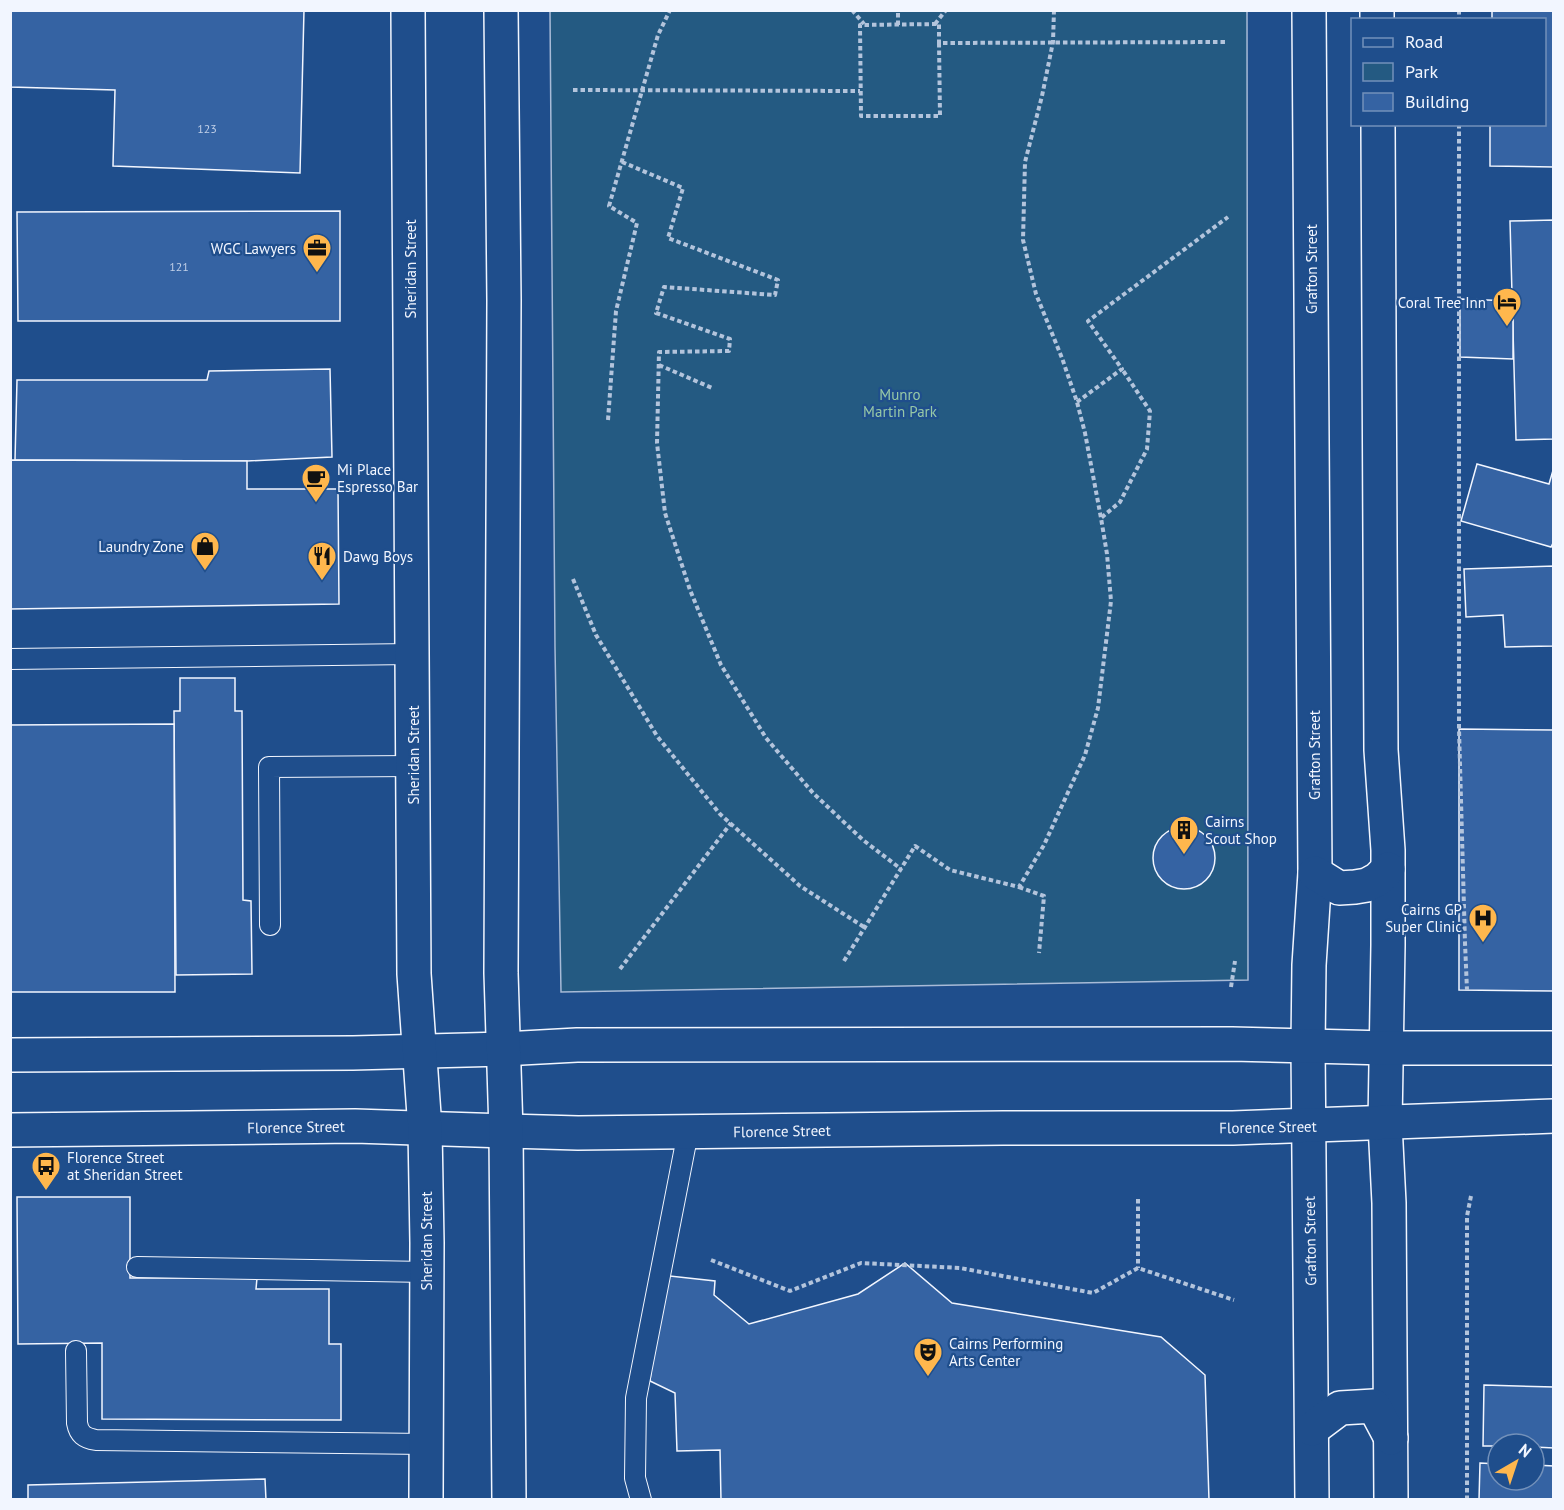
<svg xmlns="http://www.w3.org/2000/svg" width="1564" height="1510" font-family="'PT Sans',sans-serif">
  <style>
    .green { fill: #245a82; stroke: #a8bbd7; stroke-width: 1.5 }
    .building { fill: #3563a3; stroke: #f2f6ff; stroke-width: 1.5 }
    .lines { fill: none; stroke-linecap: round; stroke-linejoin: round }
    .lane-casing { stroke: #f2f6ff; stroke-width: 22 }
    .secondary-casing { stroke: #f2f6ff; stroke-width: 36 }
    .primary-casing { stroke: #f2f6ff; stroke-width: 36 }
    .highway-casing { stroke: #f2f6ff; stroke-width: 36 }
    .path { stroke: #b3c4dc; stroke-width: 4; stroke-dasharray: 4.5 3; stroke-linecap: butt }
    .lane { stroke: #1f4e8c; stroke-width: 20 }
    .secondary { stroke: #1f4e8c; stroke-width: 33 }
    .primary { stroke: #1f4e8c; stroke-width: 33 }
    .highway { stroke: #1f4e8c; stroke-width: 33 }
    .labels { text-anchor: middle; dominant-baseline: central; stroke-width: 4.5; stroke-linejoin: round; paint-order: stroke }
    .number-label { font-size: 12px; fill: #c3d1e8 }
    .poi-label { font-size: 15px; fill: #f2f6ff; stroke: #1f4e8c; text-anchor: start }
    .street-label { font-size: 15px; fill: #f2f6ff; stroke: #1f4e8c }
    .park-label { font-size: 15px; fill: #97c8a6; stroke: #1f4e8c }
  </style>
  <rect width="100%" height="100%" fill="#1f4e8c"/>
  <path class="green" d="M550 11H1247L1248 980 561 992 555 647Z"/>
  <g class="building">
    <path d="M10 10H304L300 173 113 166 115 90 10 87Z"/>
    <path d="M1492 10H1554V167L1490 166V124H1544V20H1492Z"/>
    <path d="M340 211V321H18L17 212Z"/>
    <path d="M1554 220V439L1516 440 1510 221Z"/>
    <path d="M1460 299 1513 301V359L1460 357Z"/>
    <path d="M330 369 332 457 247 461 15 460 17 380H207L209 371Z"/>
    <path d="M10 460 247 461V489H338L339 604 10 609Z"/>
    <path d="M1477 464 1549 484 1554 467V541L1551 547 1461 521Z"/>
    <path d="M1554 566V646L1505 647 1503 615 1466 617 1464 569Z"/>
    <path d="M180 678H235V711H242L243 900 251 901 252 974 176 975 174 711H180Z"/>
    <path d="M174 724 175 992H10V725Z"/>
    <path d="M1459 729 1554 730V991L1459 990Z"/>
    <circle cx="1184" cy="858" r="31"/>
    <path d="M17 1197H130V1278H257L256 1289H329V1344H341V1420L102 1419V1343L18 1344Z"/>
    <path d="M905 1263 952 1303 1161 1337 1205 1375 1209 1500H721L720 1450 677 1451 675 1393 650 1381 661 1275 715 1281 714 1295 749 1324 858 1294Z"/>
    <path d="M1484 1385 1554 1387V1448L1534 1447V1444H1498V1446H1483Z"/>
    <path d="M1480 1463 1498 1464V1480H1534V1465L1554 1466V1500H1479Z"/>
    <path d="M265 1479 266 1500H28V1485Z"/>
  </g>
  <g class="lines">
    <g class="lane-casing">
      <g id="lane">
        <path d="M10 659 412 654"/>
        <path d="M270 925 269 767 413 766"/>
        <path d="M137 1267 427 1272"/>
        <path d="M76 1351 77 1423C79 1434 84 1438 96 1440L427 1444"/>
        <path d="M641 1500 635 1478 636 1398 688 1132"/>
      </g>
    </g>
    <g class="secondary-casing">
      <g id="secondary">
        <path d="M1309 10 1315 873 1309 965 1308 1046 1312 1500"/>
        <path d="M1377 10V20"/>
        <path d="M1378 124 1381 750 1388 850V945L1385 1124 1389 1203 1391 1500"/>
        <path d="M1315 873 1339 888 1355 887 1367 885 1378 879 1388 869"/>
        <path d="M504 1049 577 1045 1232 1044 1387 1048H1554"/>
        <path d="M506 1131 578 1133 1003 1128H1233L1554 1116"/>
        <path d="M1312 1429 1340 1408 1374 1406 1391 1438"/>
      </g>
    </g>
    <g class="primary-casing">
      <g id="primary">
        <path d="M10 1055 353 1053 504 1049"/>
        <path d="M10 1130 355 1126 506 1131"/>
      </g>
    </g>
    <g class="highway-casing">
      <g id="highway">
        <path d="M408 10 414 974 425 1129 427 1243 426 1500"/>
        <path d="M501 10 504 300 501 973 506 1131 509 1500"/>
      </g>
    </g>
    <g class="path">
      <path d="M852 10 864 24"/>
      <path d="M1054 10 1053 42 1042 96 1025 162 1023 240 1036 294 1062 358 1077 402 1085 433 1101 518"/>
      <path d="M1459 10V20"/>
      <path d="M935 24 946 10"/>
      <path d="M898 25V10"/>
      <path d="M939 43 940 116H861L860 25 939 24V43L1227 42"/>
      <path d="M573 90 860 91"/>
      <path d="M1459 124V729L1465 943 1467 990"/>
      <path d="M622 162 683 188 668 238 778 280 775 295 664 287 656 313 730 339 729 351 659 352 657 443 665 513 690 590 721 665 766 738 813 793 863 840 901 869"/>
      <path d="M659 365 712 388"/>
      <path d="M1077 402 1122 369 1088 321 1228 217"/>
      <path d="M608 420 616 311 637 223 609 206 658 35 670 10"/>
      <path d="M573 579 596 635 657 736 720 814 800 886 864 927"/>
      <path d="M1019 887 1044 896 1039 953"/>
      <path d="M844 961 915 846 950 870 1019 887 1044 845 1085 755 1098 708 1111 601 1107 554 1101 518 1120 502 1147 449 1150 411 1122 369"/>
      <path d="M620 969 731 823"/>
      <path d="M1231 987 1235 961"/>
      <path d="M1138 1199V1268"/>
      <path d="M711 1260 790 1291 861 1263 960 1268 1093 1293 1138 1268 1234 1300"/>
      <path d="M1467 1500V1216L1471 1196"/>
    </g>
    <use href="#lane" class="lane"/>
    <use href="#secondary" class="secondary"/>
    <use href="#primary" class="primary"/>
    <use href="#highway" class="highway"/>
  </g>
  <defs>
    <g id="office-pin" transform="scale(1.5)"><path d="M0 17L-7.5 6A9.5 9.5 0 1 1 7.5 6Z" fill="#ffb74d" stroke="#1f4e8c"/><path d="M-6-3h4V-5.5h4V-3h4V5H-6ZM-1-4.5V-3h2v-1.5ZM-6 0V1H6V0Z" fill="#111"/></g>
    <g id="hotel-pin" transform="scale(1.5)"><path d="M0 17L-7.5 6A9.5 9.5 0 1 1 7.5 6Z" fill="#ffb74d" stroke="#1f4e8c"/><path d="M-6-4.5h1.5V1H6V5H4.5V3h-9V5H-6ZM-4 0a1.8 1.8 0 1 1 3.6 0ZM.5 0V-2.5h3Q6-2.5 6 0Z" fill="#111"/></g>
    <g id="cafe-pin" transform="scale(1.5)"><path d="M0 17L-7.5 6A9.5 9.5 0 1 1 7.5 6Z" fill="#ffb74d" stroke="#1f4e8c"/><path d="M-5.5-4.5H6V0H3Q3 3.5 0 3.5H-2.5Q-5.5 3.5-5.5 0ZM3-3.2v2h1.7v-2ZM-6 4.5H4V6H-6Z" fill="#111"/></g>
    <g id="shop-pin" transform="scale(1.5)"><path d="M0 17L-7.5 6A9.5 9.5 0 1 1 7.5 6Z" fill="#ffb74d" stroke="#1f4e8c"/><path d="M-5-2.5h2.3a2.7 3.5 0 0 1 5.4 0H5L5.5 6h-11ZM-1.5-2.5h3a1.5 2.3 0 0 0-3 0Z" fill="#111"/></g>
    <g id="restaurant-pin" transform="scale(1.5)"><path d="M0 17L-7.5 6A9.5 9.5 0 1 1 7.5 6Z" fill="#ffb74d" stroke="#1f4e8c"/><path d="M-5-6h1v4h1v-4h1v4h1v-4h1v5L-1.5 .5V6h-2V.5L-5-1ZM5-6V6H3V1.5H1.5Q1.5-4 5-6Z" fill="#111"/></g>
    <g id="building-pin" transform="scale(1.5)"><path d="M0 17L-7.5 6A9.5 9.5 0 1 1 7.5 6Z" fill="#ffb74d" stroke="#1f4e8c"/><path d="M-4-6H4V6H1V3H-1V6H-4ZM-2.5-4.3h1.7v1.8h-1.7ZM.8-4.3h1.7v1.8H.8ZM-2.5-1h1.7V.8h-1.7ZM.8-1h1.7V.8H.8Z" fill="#111"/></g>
    <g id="hospital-pin" transform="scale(1.5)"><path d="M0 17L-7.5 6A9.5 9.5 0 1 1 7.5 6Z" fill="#ffb74d" stroke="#1f4e8c"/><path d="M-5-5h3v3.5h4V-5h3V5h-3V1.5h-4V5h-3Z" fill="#111"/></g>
    <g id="bus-pin" transform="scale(1.5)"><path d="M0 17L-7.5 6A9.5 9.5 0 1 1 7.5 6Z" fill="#ffb74d" stroke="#1f4e8c"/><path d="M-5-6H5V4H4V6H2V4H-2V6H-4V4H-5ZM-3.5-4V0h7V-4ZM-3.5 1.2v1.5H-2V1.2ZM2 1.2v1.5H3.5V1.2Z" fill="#111"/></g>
    <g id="theatre-pin" transform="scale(1.5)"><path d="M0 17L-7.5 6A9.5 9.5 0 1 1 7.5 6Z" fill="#ffb74d" stroke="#1f4e8c"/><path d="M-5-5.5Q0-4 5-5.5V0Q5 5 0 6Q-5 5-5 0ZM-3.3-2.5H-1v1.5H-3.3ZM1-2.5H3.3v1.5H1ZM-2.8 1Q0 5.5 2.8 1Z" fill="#111"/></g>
  </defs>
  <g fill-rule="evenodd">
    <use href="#office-pin" x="317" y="248"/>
    <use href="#hotel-pin" x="1507" y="302"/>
    <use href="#cafe-pin" x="316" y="478"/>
    <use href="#shop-pin" x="205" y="546"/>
    <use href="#restaurant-pin" x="322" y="556"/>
    <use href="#building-pin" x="1184" y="830"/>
    <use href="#hospital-pin" x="1483" y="918"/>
    <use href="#bus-pin" x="46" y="1166"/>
    <use href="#theatre-pin" x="928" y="1352"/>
  </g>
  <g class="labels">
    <g class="number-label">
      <text x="207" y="128">123</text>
      <text x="179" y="266">121</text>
    </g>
    <g class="poi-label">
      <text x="296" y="248" text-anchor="end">WGC Lawyers</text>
      <text x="1486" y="302" text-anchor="end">Coral Tree Inn</text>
      <text x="337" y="469">Mi Place<tspan x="337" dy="17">Espresso Bar</tspan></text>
      <text x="184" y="546" text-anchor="end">Laundry Zone</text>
      <text x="343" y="556">Dawg Boys</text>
      <text x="1205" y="821">Cairns<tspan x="1205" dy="17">Scout Shop</tspan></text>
      <text x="1462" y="909" text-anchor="end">Cairns GP<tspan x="1462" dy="17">Super Clinic</tspan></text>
      <text x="67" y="1157">Florence Street<tspan x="67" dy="17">at Sheridan Street</tspan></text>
      <text x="949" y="1343">Cairns Performing<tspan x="949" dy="17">Arts Center</tspan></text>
    </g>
    <g class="street-label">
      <text transform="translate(410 269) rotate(-90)">Sheridan Street</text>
      <text transform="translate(1311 269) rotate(-90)">Grafton Street</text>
      <text transform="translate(413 755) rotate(-90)">Sheridan Street</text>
      <text transform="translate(1314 755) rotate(-90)">Grafton Street</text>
      <text transform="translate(296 1127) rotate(-1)">Florence Street</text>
      <text transform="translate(1268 1127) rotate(-1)">Florence Street</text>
      <text transform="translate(782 1131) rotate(-1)">Florence Street</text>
      <text transform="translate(426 1241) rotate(-90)">Sheridan Street</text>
      <text transform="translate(1310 1241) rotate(-91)">Grafton Street</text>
    </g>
    <g class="park-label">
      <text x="900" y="394">Munro<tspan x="900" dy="17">Martin Park</tspan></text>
    </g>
  </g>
  <rect width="1564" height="1510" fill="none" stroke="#f2f6ff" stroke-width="24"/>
  <rect x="1351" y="18" width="195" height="108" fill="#1f4e8c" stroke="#7391ba" stroke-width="1.5"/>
  <rect x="1363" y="38" width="30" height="9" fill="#1f4e8c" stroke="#7391ba" stroke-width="1.5"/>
  <text x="1405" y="48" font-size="18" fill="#f2f6ff">Road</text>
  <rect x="1363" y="63" width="30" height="18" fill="#245a82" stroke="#7391ba" stroke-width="1.5"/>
  <text x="1405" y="78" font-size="18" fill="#f2f6ff">Park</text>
  <rect x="1363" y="93" width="30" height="18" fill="#3563a3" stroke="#7391ba" stroke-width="1.5"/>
  <text x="1405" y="108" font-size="18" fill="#f2f6ff">Building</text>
  <g transform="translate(1516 1462) rotate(39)"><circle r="28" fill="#1f4e8c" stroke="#7391ba" stroke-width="1.5"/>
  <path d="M0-4.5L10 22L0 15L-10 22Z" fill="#ffb74d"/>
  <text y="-9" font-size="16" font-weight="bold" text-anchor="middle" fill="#f2f6ff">N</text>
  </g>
</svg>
